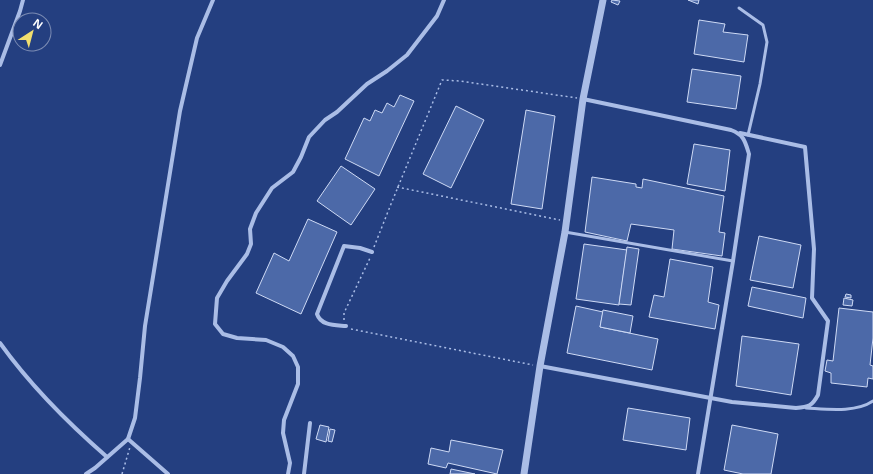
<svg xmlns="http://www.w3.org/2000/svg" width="873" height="474" font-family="'Noto Sans',sans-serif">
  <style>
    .building { fill: #4c69a8; stroke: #cedaf5 }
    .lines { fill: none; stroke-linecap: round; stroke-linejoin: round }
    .path { stroke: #aabde6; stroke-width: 1.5; stroke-dasharray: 2 3; stroke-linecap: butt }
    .service { stroke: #aabde6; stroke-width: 3 }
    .minor { stroke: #aabde6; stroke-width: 4 }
    .tertiary { stroke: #aabde6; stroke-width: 7 }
  </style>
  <rect width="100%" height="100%" fill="#243f80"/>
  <g class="building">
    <path d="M612 0 620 1 618 5 611 2Z"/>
    <path d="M688 0H699L698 4Z"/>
    <path d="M699 20 725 24 723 32 748 35 744 62 694 54Z"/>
    <path d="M692 69 741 76 736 109 687 102Z"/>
    <path d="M400 95 414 101 379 176 345 159 364 118 370 121 375 110 382 113 387 103 394 107Z"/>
    <path d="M456 106 484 120 451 188 423 174Z"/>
    <path d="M526 110 555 116 542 209 511 204Z"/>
    <path d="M694 144 730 150 725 191 687 184Z"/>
    <path d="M341 166 375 189 351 225 317 201Z"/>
    <path d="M592 177 636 184V187L642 188 643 179 724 196 719 232 725 233 722 256 672 249 674 230 631 224 627 241 585 232Z"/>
    <path d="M308 219 337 232 301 314 256 293 274 253 289 261Z"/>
    <path d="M759 236 801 245 793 288 750 280Z"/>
    <path d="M584 244 627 250 619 305 576 299Z"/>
    <path d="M627 247 639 249 631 305 619 304Z"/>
    <path d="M670 259 713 267 708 302 719 305 715 329 649 317 654 295 664 297Z"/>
    <path d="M752 287 806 298 803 318 748 306Z"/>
    <path d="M846 294 851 295V298L845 297Z"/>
    <path d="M844 298 853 300 852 306 843 305Z"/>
    <path d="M576 306 603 312 600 327 658 339 652 370 567 353Z"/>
    <path d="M839 308 873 312V338L870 365 873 366V379L868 378 867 387 831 383V373L825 371 827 360 833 361Z"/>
    <path d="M603 310 633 316 630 333 600 327Z"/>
    <path d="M742 336 799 344 791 395 736 386Z"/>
    <path d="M628 408 690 418 686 450 623 440Z"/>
    <path d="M320 425 329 427 326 442 316 439Z"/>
    <path d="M732 425 778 434 771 474H743L724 470Z"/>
    <path d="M330 429 335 430 332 442 328 441Z"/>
    <path d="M451 440 503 450 497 474 448 463 446 468 428 464 431 448 449 452Z"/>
    <path d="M451 469 475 474H450Z"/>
  </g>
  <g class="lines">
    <g class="path">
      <path d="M397 187 560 220"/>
      <path d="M374 247 391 204 442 80 460 81 577 98"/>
      <path d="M344 320V313L370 258"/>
      <path d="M351 329 533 365"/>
      <path d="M122 474 130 447"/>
    </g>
    <g class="service">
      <path d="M739 8 763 25 767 42 760 84 748 135"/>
      <path d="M565 232 733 261"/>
      <path d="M806 408C826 409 856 413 873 401"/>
    </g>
    <g class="minor">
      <path d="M0 65 20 11 23 0"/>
      <path d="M583 99 731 130C744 135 745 141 749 154L733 261 698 474"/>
      <path d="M346 326C335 325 321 326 317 314L344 246 360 248 372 252"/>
      <path d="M0 343C30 385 68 423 107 457"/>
      <path d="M540 366 732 402 796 408C809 407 812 406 818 395L828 321 812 298 814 249 805 147 740 133"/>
      <path d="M128 439 168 474"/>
      <path d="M86 474 95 468 128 439 135 418 140 378 145 326 180 111 197 38 213 0"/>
      <path d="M288 474 290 463 283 433 284 420 298 384V367L293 356 283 347 266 340 237 338 223 334 215 324 217 298 227 281 247 254 251 244 250 229 256 213 272 188 293 172 301 157 309 137 325 120 337 112 367 84 387 71 407 55 437 16 444 0"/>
      <path d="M304 474 310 423"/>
    </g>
    <path class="tertiary" d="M524 474 540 366 565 232 583 99 603 0"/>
  </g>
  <g transform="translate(32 32) rotate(36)"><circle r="19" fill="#243f80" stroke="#7c8cb3"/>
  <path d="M0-3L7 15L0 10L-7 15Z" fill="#f1de6e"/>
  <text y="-6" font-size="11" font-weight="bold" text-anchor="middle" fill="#ffffff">N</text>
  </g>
</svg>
